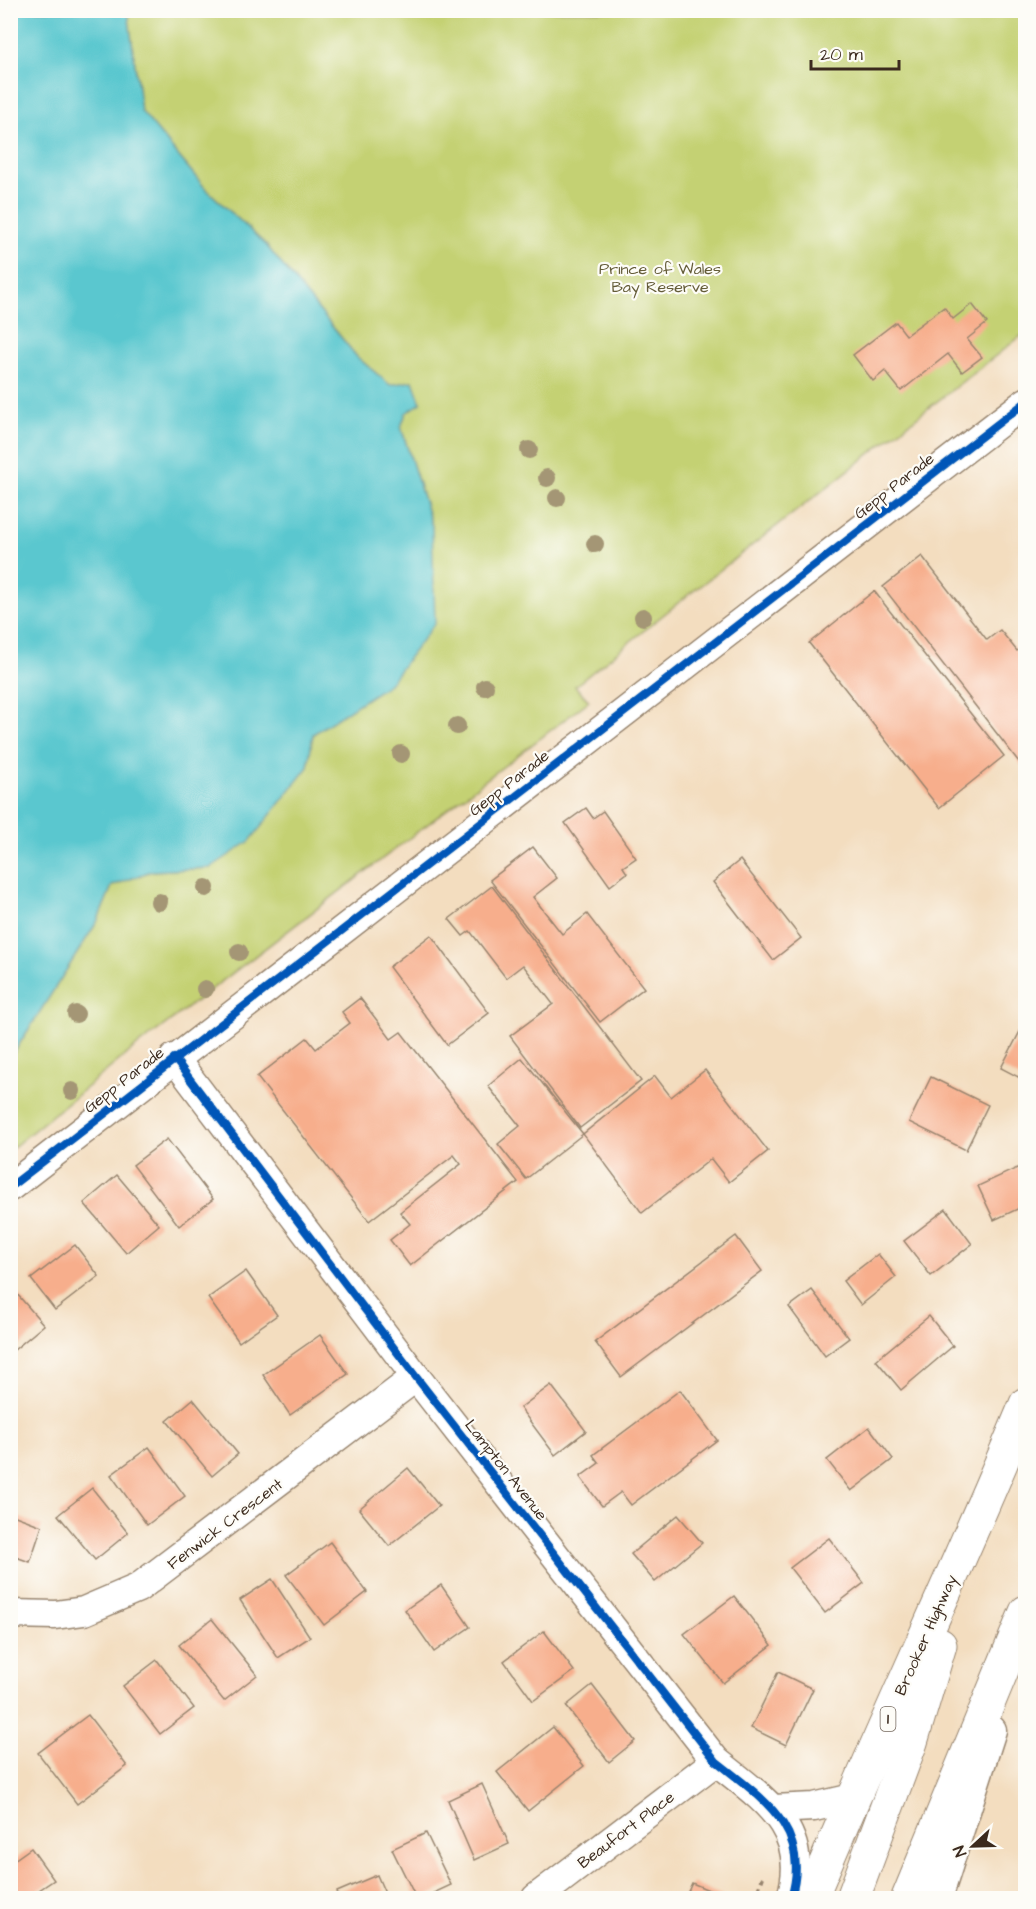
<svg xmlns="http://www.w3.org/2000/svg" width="1036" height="1909" font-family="'Architects Daughter',sans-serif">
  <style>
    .green { fill: #c4d173; stroke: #807e48; stroke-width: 1.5 }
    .water { fill: #5ac7cf; stroke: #4a7876; stroke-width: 1.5 }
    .building { fill: #f7ae8c }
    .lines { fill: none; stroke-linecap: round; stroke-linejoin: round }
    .minor-casing { stroke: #97846e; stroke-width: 31 }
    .highway-casing { stroke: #97846e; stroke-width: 35 }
    .path { stroke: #97846e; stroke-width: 4; stroke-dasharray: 4.5 4.5; stroke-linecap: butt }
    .minor { stroke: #fff; stroke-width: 28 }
    .highway { stroke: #fff; stroke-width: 33 }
    .cycleway-casing { stroke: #fdfcf7; stroke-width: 11 }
    .cycleway { stroke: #0057b8; stroke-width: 8 }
    .tree { fill: #a49675 }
    .labels { text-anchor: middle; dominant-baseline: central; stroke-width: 4.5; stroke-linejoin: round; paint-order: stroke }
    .shield { fill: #fdfcf7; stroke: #75695f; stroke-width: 1.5 }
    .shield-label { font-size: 15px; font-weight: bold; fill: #3b2a1e }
    .park-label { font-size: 16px; fill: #645c38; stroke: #fdfcf7 }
    .street-label { font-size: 16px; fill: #3b2a1e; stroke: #fdfcf7 }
  </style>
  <rect width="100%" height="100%" fill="#fdfcf7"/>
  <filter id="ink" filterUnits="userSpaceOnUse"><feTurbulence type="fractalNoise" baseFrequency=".0167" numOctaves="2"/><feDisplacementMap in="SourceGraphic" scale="12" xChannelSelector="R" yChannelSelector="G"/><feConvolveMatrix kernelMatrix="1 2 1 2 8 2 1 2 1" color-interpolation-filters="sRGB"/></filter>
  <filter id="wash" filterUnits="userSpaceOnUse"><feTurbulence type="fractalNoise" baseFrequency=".008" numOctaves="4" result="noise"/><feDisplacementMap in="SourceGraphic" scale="24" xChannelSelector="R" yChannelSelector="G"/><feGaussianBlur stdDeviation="1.35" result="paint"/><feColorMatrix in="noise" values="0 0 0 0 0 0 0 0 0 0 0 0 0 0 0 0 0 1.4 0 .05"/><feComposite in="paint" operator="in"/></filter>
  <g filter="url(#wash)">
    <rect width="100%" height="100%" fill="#f3ddbf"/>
    <path class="green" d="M128 11H1025V333L678 603 575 686 589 701 132 1050 11 1149V1057L97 922 112 886 151 871 210 868 308 767 313 734 345 710 432 526 401 427 413 381 390 385 357 357 266 245 205 188 141 111Z"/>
    <path class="water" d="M11 10 128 11 141 111 205 188 266 245 357 357 390 385 413 381 421 403 406 413 401 427 432 526 435 623 389 684 313 734 308 767 250 841 210 868 151 871 112 886 97 922 11 1057Z"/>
    <g id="blocks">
      <g class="building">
        <path d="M972 304 987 323 967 339 982 357 962 372 948 354 901 391 885 371 873 381 853 355 896 322 906 335 944 307 953 319Z"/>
        <path d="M922 556 987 640 1000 630 1017 651 1026 644V771L883 587Z"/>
        <path d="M874 591 1004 756 939 808 809 643Z"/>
        <path d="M586 808 593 818 603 811 636 858 623 867 627 873 610 886 565 823Z"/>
        <path d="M533 847 557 878 533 897 562 934 587 914 644 988 600 1022 490 880Z"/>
        <path d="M740 860 801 938 773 960 713 882Z"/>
        <path d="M492 886 641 1081 580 1128 510 1036 553 1004 523 965 506 978 470 931 463 936 449 919Z"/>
        <path d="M431 935 489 1013 447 1045 389 967Z"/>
        <path d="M360 998 391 1039 401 1032 518 1182 410 1266 390 1240 410 1224 400 1212 461 1164 454 1155 369 1221 257 1077 307 1038 316 1049 350 1023 342 1012Z"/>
        <path d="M1026 1020V1081L1001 1068Z"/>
        <path d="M522 1058 583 1134 526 1179 498 1144 520 1126 488 1086Z"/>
        <path d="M705 1070 768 1151 729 1182 711 1159 642 1213 583 1134 655 1076 671 1097Z"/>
        <path d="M931 1077 988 1105 966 1150 909 1122Z"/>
        <path d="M167 1139 213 1199 179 1226 133 1165Z"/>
        <path d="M1026 1164V1205L994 1220 978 1186Z"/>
        <path d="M117 1175 159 1225 126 1253 84 1203Z"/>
        <path d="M946 1209 972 1244 931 1276 904 1241Z"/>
        <path d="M736 1236 762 1271 621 1377 595 1342Z"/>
        <path d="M75 1245 99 1276 55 1310 31 1279Z"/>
        <path d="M878 1254 896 1277 861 1305 843 1281Z"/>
        <path d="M246 1271 277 1315 239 1342 208 1298Z"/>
        <path d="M10 1286 44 1325 14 1350 10 1347Z"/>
        <path d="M812 1290 849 1338 825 1356 789 1307Z"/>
        <path d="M929 1316 953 1346 901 1390 876 1360Z"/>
        <path d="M320 1335 348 1374 290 1415 263 1375Z"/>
        <path d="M551 1385 586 1431 555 1455 520 1408Z"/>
        <path d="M680 1390 717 1440 631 1505 621 1492 602 1506 580 1477 599 1463 593 1455Z"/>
        <path d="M193 1399 238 1454 212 1476 167 1421Z"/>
        <path d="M869 1427 893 1459 851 1491 827 1460Z"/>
        <path d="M149 1447 185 1496 147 1525 111 1475Z"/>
        <path d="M408 1468 439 1506 389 1546 359 1509Z"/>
        <path d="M92 1488 128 1533 95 1560 58 1515Z"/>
        <path d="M10 1514 42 1526 30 1562 10 1555Z"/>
        <path d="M678 1515 702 1543 655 1582 631 1554Z"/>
        <path d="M829 1538 864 1583 825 1613 790 1568Z"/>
        <path d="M330 1542 367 1592 324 1625 286 1575Z"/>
        <path d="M272 1579 310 1637 278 1658 240 1600Z"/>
        <path d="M441 1585 470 1627 434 1652 405 1610Z"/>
        <path d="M734 1596 772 1645 723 1683 684 1634Z"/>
        <path d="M212 1619 257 1675 224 1701 179 1645Z"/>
        <path d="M544 1631 574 1671 533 1701 504 1661Z"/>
        <path d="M157 1660 194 1708 160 1734 123 1686Z"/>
        <path d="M778 1672 813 1689 786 1745 751 1728Z"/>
        <path d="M592 1685 635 1741 609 1762 566 1706Z"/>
        <path d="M88 1715 127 1766 77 1804 38 1753Z"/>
        <path d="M553 1727 584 1766 528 1811 497 1772Z"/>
        <path d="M482 1784 509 1844 474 1860 448 1800Z"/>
        <path d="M426 1833 451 1885 423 1898H416L392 1849Z"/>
        <path d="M31 1848 54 1880 27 1898H10V1863Z"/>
        <path d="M377 1875 387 1898H339L337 1892Z"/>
        <path d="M692 1883 723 1896 722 1898H685Z"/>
      </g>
    </g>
  </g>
  <g filter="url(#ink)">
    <use href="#blocks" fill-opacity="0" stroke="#97846e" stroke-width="1.5"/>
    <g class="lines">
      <g class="minor-casing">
        <g id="minor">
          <path d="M174 1058 416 1377 716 1761C763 1799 812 1829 791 1898"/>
          <path d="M10 1187 1026 402"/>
          <path d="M10 1614 55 1615 84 1611 138 1588 416 1377"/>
          <path d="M774 1809 814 1807 853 1798"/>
          <path d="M536 1898 716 1761"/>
          <path d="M938 1898 992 1730"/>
        </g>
      </g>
      <g class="highway-casing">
        <g id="highway">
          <path d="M811 1898C880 1732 957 1570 1026 1404"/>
          <path d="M853 1898 911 1742 940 1645"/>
          <path d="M908 1898 1026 1612"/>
        </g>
      </g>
      <path class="path" d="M755 1898 763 1877"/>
      <use href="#minor" class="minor"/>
      <use href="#highway" class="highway"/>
      <g class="cycleway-casing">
        <g id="cycleway">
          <path d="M174 1058 416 1377 716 1761C763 1799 812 1829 791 1898"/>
          <path d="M10 1187 1026 402"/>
        </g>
      </g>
      <use href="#cycleway" class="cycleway"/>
    </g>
    <g class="tree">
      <circle cx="529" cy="450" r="9"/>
      <circle cx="547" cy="478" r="9"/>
      <circle cx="557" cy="498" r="9"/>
      <circle cx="595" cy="544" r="9"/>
      <circle cx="643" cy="617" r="9"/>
      <circle cx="485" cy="687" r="9"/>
      <circle cx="457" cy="726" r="9"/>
      <circle cx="401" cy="754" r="9"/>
      <circle cx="206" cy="888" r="9"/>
      <circle cx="159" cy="902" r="9"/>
      <circle cx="239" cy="952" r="9"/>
      <circle cx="205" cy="989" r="9"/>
      <circle cx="76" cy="1014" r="9"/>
      <circle cx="72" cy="1091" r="9"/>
    </g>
  </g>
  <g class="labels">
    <rect class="shield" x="880.5" y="1707" width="15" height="24" rx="4.5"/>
    <g class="shield-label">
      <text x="888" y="1719">1</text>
    </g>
    <g class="park-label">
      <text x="660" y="269">Prince of Wales<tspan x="660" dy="18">Bay Reserve</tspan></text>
    </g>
    <g class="street-label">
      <text transform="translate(894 486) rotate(-38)">Gepp Parade</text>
      <text transform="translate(509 783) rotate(-38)">Gepp Parade</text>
      <text transform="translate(124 1080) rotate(-38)">Gepp Parade</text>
      <text transform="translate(506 1470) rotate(52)">Lampton Avenue</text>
      <text transform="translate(225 1524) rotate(-37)">Fenwick Crescent</text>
      <text transform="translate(926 1635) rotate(-66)">Brooker Highway</text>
      <text transform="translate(626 1830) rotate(-37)">Beaufort Place</text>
    </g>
  </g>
  <rect width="1036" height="1909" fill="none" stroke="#fdfcf7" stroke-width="36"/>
  <g transform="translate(973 1846) rotate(248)" stroke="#fdfcf7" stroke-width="4.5" paint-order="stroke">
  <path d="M0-4.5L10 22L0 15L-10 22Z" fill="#3b2a1e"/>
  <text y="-9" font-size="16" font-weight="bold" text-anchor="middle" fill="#3b2a1e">N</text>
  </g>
  <path d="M811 60v9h88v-9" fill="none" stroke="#3b2a1e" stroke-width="3"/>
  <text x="820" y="60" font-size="18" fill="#3b2a1e" stroke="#fdfcf7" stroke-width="4.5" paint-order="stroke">20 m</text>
</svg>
